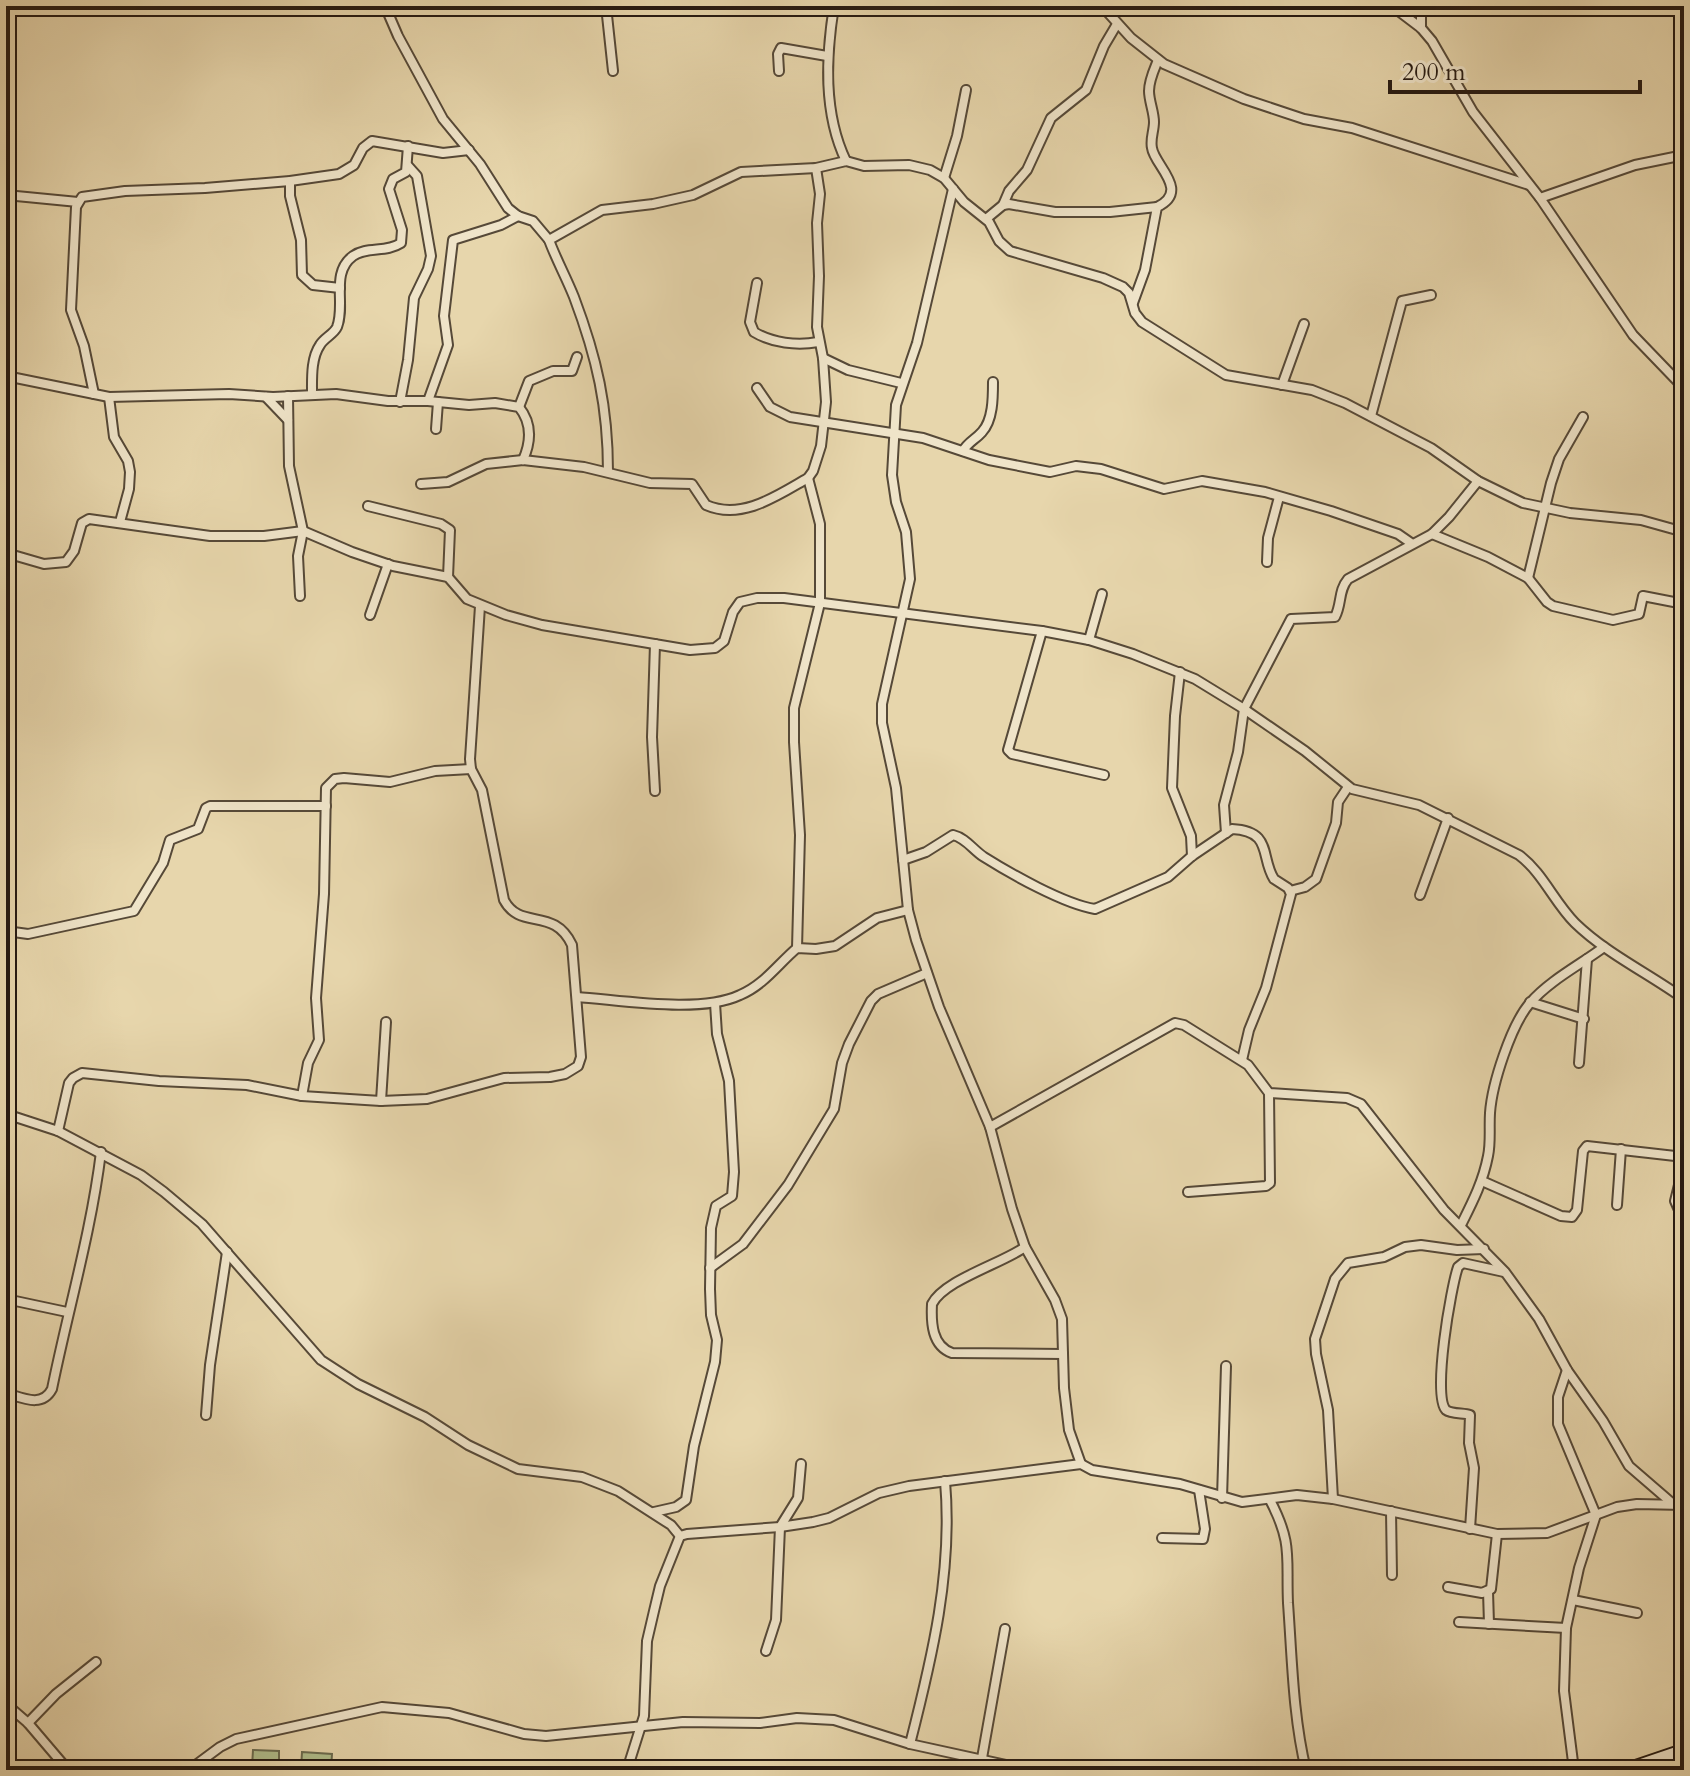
<svg xmlns="http://www.w3.org/2000/svg" width="1690" height="1776" font-family="Cardo,serif">
  <style>
    .green { fill: #b1bf8d; stroke: #6c6c50; stroke-width: 2 }
    .lines { fill: none; stroke-linecap: round; stroke-linejoin: round }
    .street-casing { stroke: #564938; stroke-width: 12 }
    .secondary-casing { stroke: #261a12; stroke-width: 15 }
    .street { stroke: #efe4c9; stroke-width: 8 }
    .secondary { stroke: #efe4c9; stroke-width: 11 }
  </style>
  <rect width="100%" height="100%" fill="#e7d6ac"/>
  <filter id="stains"><feTurbulence type="fractalNoise" baseFrequency=".0025" numOctaves="4"/><feColorMatrix values="0 0 0 0 .2 0 0 0 0 .09 0 0 0 0 .02 0 0 0 .5 -.17"/></filter>
  <radialGradient id="worn" r=".72"><stop offset=".6" stop-color="#630" stop-opacity="0"/><stop offset="1" stop-color="#630" stop-opacity=".3"/></radialGradient>
  <g class="green">
    <path d="M253 1750 279 1751V1768L246 1770 247 1767H252Z"/>
    <path d="M302 1752 332 1754 331 1770H301Z"/>
  </g>
  <g class="lines">
    <g class="street-casing">
      <g id="street">
        <path d="M385 6 398 36 443 119 480 164 508 208 518 216 533 221 549 240"/>
        <path d="M606 6 613 71"/>
        <path d="M834 6C826 56 823 113 846 161"/>
        <path d="M1102 6 1131 38 1164 64 1244 99 1304 119 1352 128 1529 185"/>
        <path d="M1392 6 1421 28 1432 41 1473 112 1540 198 1633 335 1684 388"/>
        <path d="M1421 6V28"/>
        <path d="M779 71 778 54 781 48 827 56"/>
        <path d="M944 178 957 136 966 90"/>
        <path d="M290 181V196L301 240 302 275 313 285 340 288"/>
        <path d="M953 189 917 343 896 405 892 475 896 502 906 532 910 579 882 704V723L896 788 908 910 916 940 939 1007 990 1127 1012 1209 1025 1247 1055 1300 1062 1319 1064 1388 1069 1430 1081 1464"/>
        <path d="M6 195 78 202"/>
        <path d="M1540 198 1635 165 1684 155"/>
        <path d="M1003 205 1009 191 1027 170 1051 118 1086 90 1104 46 1117 24"/>
        <path d="M986 219 1003 205 1009 204 1055 212H1110L1157 207"/>
        <path d="M757 283 750 322 754 332C772 343 797 346 818 342"/>
        <path d="M1133 303 1145 270 1157 207C1191 191 1154 165 1152 148 1150 139 1154 131 1154 122 1154 112 1149 101 1149 91 1149 80 1154 70 1158 60"/>
        <path d="M823 358 848 370 901 383"/>
        <path d="M6 376 109 397 229 394 273 397 336 394 388 401H428L469 405 495 403 519 407C532 423 531 442 523 460"/>
        <path d="M1282 385 1304 324"/>
        <path d="M757 388 770 407 790 417 923 438 989 460 1050 472 1076 466 1101 469 1164 489 1202 481 1265 492 1331 511 1398 534 1411 543"/>
        <path d="M94 394 84 346 71 310 76 207 82 197 125 191 205 188 290 181 339 174 354 165 363 148 372 141 443 153 469 150"/>
        <path d="M312 394C312 378 311 358 320 345 324 338 334 334 337 327 346 304 330 273 353 256 367 246 386 253 401 243L402 230 389 189 393 179 406 172 408 146"/>
        <path d="M288 396 289 466 303 531 298 556 300 596"/>
        <path d="M109 397 114 437 128 461 130 472 129 489 120 522"/>
        <path d="M266 397 288 420"/>
        <path d="M428 401 448 345 444 316 453 240 501 225 518 216"/>
        <path d="M400 402 408 360 414 298 428 269 431 256 417 176 408 166"/>
        <path d="M519 407 529 381 553 371H572L577 357"/>
        <path d="M1371 416 1402 301 1431 295"/>
        <path d="M436 429 438 402"/>
        <path d="M963 451C968 442 975 440 982 432 993 420 993 398 993 382"/>
        <path d="M608 472C608 407 597 358 574 297 566 277 556 259 549 240L602 210 653 204 693 195 741 172 816 168 846 161 864 166 909 165 930 170 944 178 964 202 989 222 999 241 1010 251 1103 278 1123 287 1129 293 1135 313 1142 322 1226 375 1312 390 1345 403 1431 448 1478 481 1523 503 1570 513 1641 520 1684 532"/>
        <path d="M421 484 448 482 486 464 523 460 584 467 650 483 692 484 706 505C742 521 778 495 808 478L813 471 821 446 826 402 823 358 817 327 819 276 817 223 820 194 816 168"/>
        <path d="M368 506 441 524 450 530 448 577"/>
        <path d="M1432 534 1488 557 1528 578 1547 602 1553 606 1613 620 1639 614 1643 596 1684 604"/>
        <path d="M6 553 44 564 66 562 74 551 82 523 89 519 210 536H264L303 531 352 552 393 566 448 577 467 599 506 615 542 625 690 650 715 648 724 641 733 612 740 602 757 598H784L1042 631 1089 640 1133 654 1195 679 1244 709 1305 751 1352 789 1419 805 1519 855C1543 873 1554 902 1575 923 1607 954 1648 973 1684 999"/>
        <path d="M1267 562 1268 538 1279 497"/>
        <path d="M1528 578 1551 483 1559 459 1583 417"/>
        <path d="M370 615 388 564"/>
        <path d="M1042 631 1008 750 1012 754 1104 775"/>
        <path d="M1089 640 1102 594"/>
        <path d="M655 644 652 737 655 791"/>
        <path d="M1180 672 1175 716 1172 788 1191 836 1192 856"/>
        <path d="M1681 820H1684"/>
        <path d="M1226 833 1224 805 1238 752 1244 709 1291 619 1335 617C1342 604 1338 591 1348 579L1432 534 1449 517 1478 481"/>
        <path d="M903 860 926 852 953 835C966 838 973 850 984 857 1011 874 1064 904 1095 909L1168 877 1192 856 1232 829C1273 831 1260 857 1274 879L1288 888 1291 894 1266 988 1249 1030 1242 1060"/>
        <path d="M1290 891 1305 887 1316 879 1336 823 1338 802 1348 787"/>
        <path d="M1420 895 1448 818"/>
        <path d="M6 931 28 934 134 911 163 863 170 840 198 829 206 808 210 806H326"/>
        <path d="M797 948 800 835 794 742V708L820 603V524L808 478"/>
        <path d="M577 997C621 1000 700 1014 740 995 764 985 778 964 797 948L816 949 835 946 877 918 908 910"/>
        <path d="M1530 1002 1584 1019"/>
        <path d="M1579 1063 1587 959"/>
        <path d="M302 1096 308 1063 319 1040 316 998 324 894 326 788 335 779 344 778 390 782 435 771 471 769"/>
        <path d="M381 1101 386 1022"/>
        <path d="M6 1114 58 1131 141 1175 164 1192 202 1224 321 1360 358 1384 425 1417 468 1445 518 1469 582 1477 618 1491 671 1525 680 1536"/>
        <path d="M990 1127 1175 1023 1184 1025 1248 1065 1269 1093 1347 1098 1361 1104 1444 1210 1505 1272 1539 1319 1567 1370 1603 1421 1629 1466 1673 1504"/>
        <path d="M58 1131 69 1083 73 1078 82 1073 159 1081 247 1085 302 1096 381 1101 427 1099 504 1078 550 1077 565 1074 578 1066 581 1057 572 945C554 906 520 931 504 900L482 790 471 769 470 759 480 606"/>
        <path d="M1684 1165 1675 1201 1679 1210 1684 1212"/>
        <path d="M1482 1181 1561 1216 1572 1217 1577 1210 1583 1151 1587 1146 1684 1157"/>
        <path d="M1188 1192 1266 1186 1270 1183 1269 1093"/>
        <path d="M1617 1205 1621 1149"/>
        <path d="M1461 1225C1472 1203 1483 1182 1488 1156 1491 1142 1489 1128 1490 1113 1492 1084 1511 1025 1530 1003 1550 980 1580 965 1604 947"/>
        <path d="M1025 1247C1001 1264 944 1280 932 1304 931 1323 932 1346 952 1353L1063 1354"/>
        <path d="M710 1268 743 1244 788 1185 834 1109 842 1063 849 1044 871 1001 878 994 927 973"/>
        <path d="M6 1299 67 1312"/>
        <path d="M1567 1370 1558 1397V1424L1596 1515 1579 1568 1566 1628 1564 1691 1574 1770"/>
        <path d="M6 1393C23 1398 42 1408 52 1389 68 1310 91 1233 101 1152"/>
        <path d="M206 1415 210 1365 227 1252"/>
        <path d="M1222 1498 1226 1366"/>
        <path d="M1333 1499 1328 1410 1316 1354 1315 1339 1335 1279 1348 1263 1384 1257 1405 1247 1421 1245 1457 1250 1484 1249"/>
        <path d="M1270 1500C1293 1544 1286 1557 1288 1603 1292 1657 1293 1717 1306 1770"/>
        <path d="M1391 1511 1392 1575"/>
        <path d="M654 1512 676 1507 686 1500 694 1446 715 1362 717 1340 711 1315 710 1289 711 1228 716 1206 732 1196 734 1172 729 1081 717 1034 715 1003"/>
        <path d="M1470 1529 1474 1468 1469 1443 1470 1415C1464 1413 1451 1414 1446 1410 1432 1396 1451 1287 1458 1267L1463 1263 1504 1272"/>
        <path d="M1162 1538 1203 1539 1205 1529 1199 1490"/>
        <path d="M1448 1587 1482 1593 1491 1589 1497 1534"/>
        <path d="M1488 1591 1489 1624"/>
        <path d="M1573 1600 1637 1613"/>
        <path d="M1459 1622 1566 1628"/>
        <path d="M766 1651 776 1620 780 1527 798 1498 801 1464"/>
        <path d="M6 1704 28 1723 68 1770"/>
        <path d="M28 1723 56 1694 96 1662"/>
        <path d="M910 1744C932 1658 953 1571 945 1481"/>
        <path d="M1682 1751 1684 1734"/>
        <path d="M982 1758 1005 1629"/>
        <path d="M189 1770 220 1747 236 1739 382 1707 449 1713 524 1734 546 1736 683 1722 760 1723 797 1718 834 1720 910 1744 1029 1770"/>
        <path d="M627 1770 644 1716 647 1641 654 1611 660 1586 680 1536 687 1534 780 1527 813 1522 829 1518 879 1493 909 1486 1081 1464 1092 1470 1180 1484 1242 1502 1297 1495 1333 1499 1497 1534 1547 1533 1617 1507 1637 1504 1684 1505"/>
      </g>
    </g>
    <g class="secondary-casing">
      <path id="secondary" d="M1625 1770 1684 1750"/>
    </g>
    <use href="#street" class="street"/>
    <use href="#secondary" class="secondary"/>
  </g>
  <rect width="1690" height="1776" fill="none" stroke="#e7d6ac" stroke-width="32"/>
  <rect x="8" y="8" width="1674" height="1760" fill="none" stroke="#261a12" stroke-width="4"/>
  <rect x="16" y="16" width="1658" height="1744" fill="none" stroke="#261a12" stroke-width="2"/>
  <path d="M1390 80v12h250v-12" fill="none" stroke="#261a12" stroke-width="4"/>
  <text x="1402" y="80" font-size="24" fill="#261a12" stroke="#efe4c9" stroke-width="6" paint-order="stroke">200 m</text>
  <rect width="100%" height="100%" filter="url(#stains)"/>
  <rect width="100%" height="100%" fill="url(#worn)"/>
</svg>
